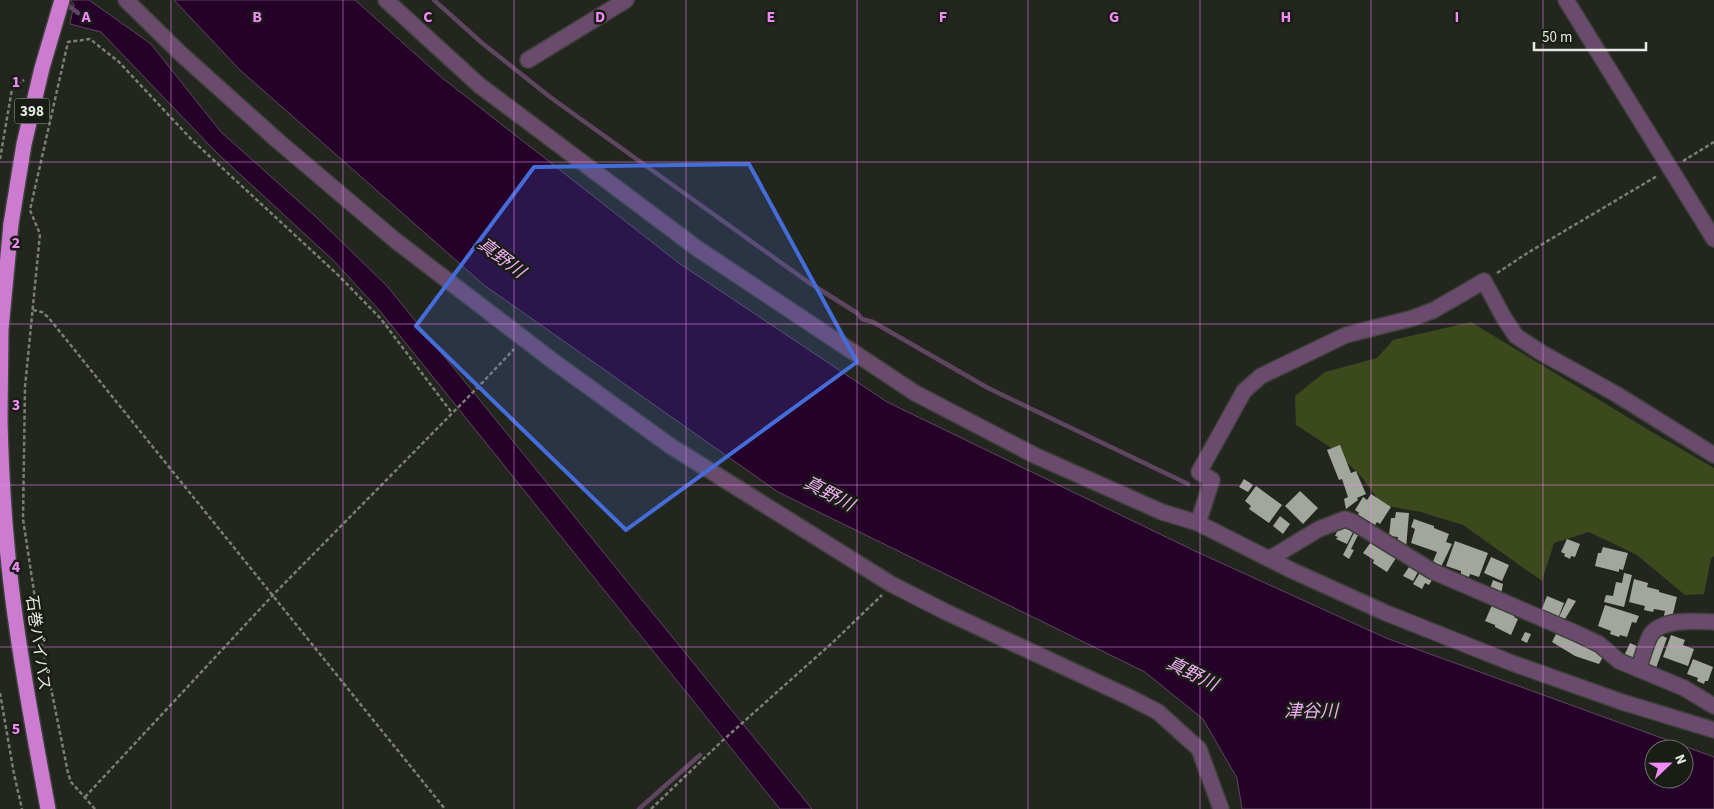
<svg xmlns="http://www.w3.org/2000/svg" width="1714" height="809" font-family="'Source Sans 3','Noto Sans JP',sans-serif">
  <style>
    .green { fill: #3c491c }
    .water { fill: #250028; stroke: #5f4660; fill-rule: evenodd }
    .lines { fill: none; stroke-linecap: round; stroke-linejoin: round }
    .stream { stroke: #5f4660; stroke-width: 4.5 }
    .building { fill: #a3a69c }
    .street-casing { stroke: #3e413a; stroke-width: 18 }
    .highway-casing { stroke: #3e413a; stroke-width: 18 }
    .path { stroke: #7b7e77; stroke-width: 2.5; stroke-dasharray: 4 2.5; stroke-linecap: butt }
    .street { stroke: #6b4b6d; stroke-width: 15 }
    .highway { stroke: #cb7cd0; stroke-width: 15 }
    .highway-bridge-casing { stroke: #3e413a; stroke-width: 18; stroke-linecap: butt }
    .highway-bridge { stroke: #cb7cd0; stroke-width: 15 }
    .marked { fill: #456dda; fill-opacity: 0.2; stroke: #456dda; stroke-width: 4; stroke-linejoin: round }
    .grid { fill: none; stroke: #f08bf6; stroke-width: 1; stroke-opacity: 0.55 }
    .labels { text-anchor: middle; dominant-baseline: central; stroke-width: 5; stroke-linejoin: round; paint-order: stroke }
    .shield { fill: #1a1d15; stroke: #a9aca5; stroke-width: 1 }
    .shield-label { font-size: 15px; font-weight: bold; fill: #e6e9e3 }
    .street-label { font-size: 16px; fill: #e6e9e3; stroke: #1a1d15 }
    .water-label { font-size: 18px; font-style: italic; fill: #f0aef3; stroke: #1a1d15 }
    .grid-label { font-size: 16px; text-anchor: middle; font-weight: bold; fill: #f08bf6; stroke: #1a1d15; stroke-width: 5; stroke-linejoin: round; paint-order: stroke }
  </style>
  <rect width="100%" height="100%" fill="#23261e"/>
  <path class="green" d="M1471 322 1652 432 1714 468V556L1711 559 1704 594 1685 595 1637 555 1589 532 1554 543 1542 581 1463 525 1421 512 1382 505 1361 476 1333 449 1296 425 1295 396 1325 372 1377 358 1393 340Z"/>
  <g class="water">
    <path d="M70 0H89L151 44 221 132 315 216 387 286 812 809H780L380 311 334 261 217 153 101 32 70 24 74 4Z"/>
    <path d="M174 0H355L441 77 680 264 887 402 1197 552 1386 638 1714 757V809H1242L1237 778 1203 719 1145 672 778 492 484 285 240 70ZM1654 749H1684V779H1654Z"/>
  </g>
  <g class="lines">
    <g class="stream">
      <path d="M434 0 482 43 550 97 808 282 857 313 862 319 873 322 988 388 1188 484"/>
      <path d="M64 2 78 13"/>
      <path d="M639 809 700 755"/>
    </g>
  </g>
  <g class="building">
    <path d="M1340 445 1351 473 1356 471 1366 494 1357 498 1358 500 1346 509 1344 499 1348 497 1342 479 1339 480 1327 450Z"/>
    <path d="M1244 479 1253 485 1248 492 1239 487Z"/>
    <path d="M1256 486 1282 505 1269 523 1249 509 1251 506 1245 501Z"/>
    <path d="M1300 491 1318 508 1303 524 1285 506Z"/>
    <path d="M1371 494 1391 507 1380 524 1377 522 1375 525 1358 515 1359 513 1355 510 1363 497 1367 500Z"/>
    <path d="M1396 512 1409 513 1406 549 1397 544 1398 537 1389 536 1391 518H1395Z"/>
    <path d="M1280 516 1290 524 1283 534 1273 526Z"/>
    <path d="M1414 519 1434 526V528L1449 534 1446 542 1452 544 1441 567 1432 564 1437 552 1411 543 1415 529 1411 527Z"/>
    <path d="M1340 525 1353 532 1347 544 1336 539 1338 537 1335 536Z"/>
    <path d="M1356 529 1360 531 1351 549 1354 550 1349 559 1343 555Z"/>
    <path d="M1567 539 1580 544 1575 557 1571 556 1570 559 1564 556 1565 554 1561 552Z"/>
    <path d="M1455 541 1488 553 1479 577 1470 574 1469 577 1461 574V571L1446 566Z"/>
    <path d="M1371 542 1396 558 1387 572 1373 563 1374 560 1363 553Z"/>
    <path d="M1603 547 1628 553 1623 570 1619 569V572L1595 566 1598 553H1601Z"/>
    <path d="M1491 557 1509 565 1502 581 1484 573Z"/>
    <path d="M1409 567 1418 572 1413 581 1403 576Z"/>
    <path d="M1421 571 1433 578 1429 585 1425 583 1422 589 1413 584Z"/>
    <path d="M1624 573 1632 575 1624 607 1604 602 1606 595 1613 596 1616 582 1622 583Z"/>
    <path d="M1634 579 1648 583 1647 587 1659 590V592L1677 597 1671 622 1663 620 1665 611 1654 609 1653 612 1644 610 1645 606 1629 602Z"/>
    <path d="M1493 580 1503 584 1501 594 1490 589Z"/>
    <path d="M1547 596 1564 603 1558 618 1541 611Z"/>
    <path d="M1568 598 1576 601 1565 619 1559 617Z"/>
    <path d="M1493 603 1516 613 1514 617 1518 619 1511 635 1495 627V625L1485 621Z"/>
    <path d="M1605 605 1639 616 1636 623 1632 622 1627 637 1620 635 1619 637 1610 634 1611 631 1598 626Z"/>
    <path d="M1558 630 1604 655 1599 664 1575 656 1552 642Z"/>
    <path d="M1525 632 1531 634 1527 643 1521 640Z"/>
    <path d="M1658 634 1667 638 1656 668 1644 663Z"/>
    <path d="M1671 635 1685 640 1683 645 1694 649 1688 666 1663 657Z"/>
    <path d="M1630 643 1641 648 1636 661 1624 656Z"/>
    <path d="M1693 659 1713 667 1708 681H1705L1704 684 1697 681 1698 678 1687 674Z"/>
  </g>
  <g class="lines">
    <g class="street-casing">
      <g id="street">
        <path d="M126 0 180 53 278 141 396 241 553 361 669 445 891 584 946 612 1131 698 1158 712 1199 749 1221 809"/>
        <path d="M386 0 479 85 698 249 915 393 1036 456 1162 512 1198 523 1291 570 1386 613 1512 663 1622 702 1714 730"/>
        <path d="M1566 0 1714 239"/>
        <path d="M528 60 626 0"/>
        <path d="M1198 523 1212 480 1199 472 1244 391 1261 376 1346 335 1413 318 1434 310 1484 281 1504 318 1516 336 1542 353 1616 394 1714 455"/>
        <path d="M1269 559 1319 529 1345 519 1353 522 1432 571 1578 634 1599 644 1619 661 1684 688 1714 706"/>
        <path d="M1638 669C1642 659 1645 646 1650 636 1660 618 1697 621 1714 622"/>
      </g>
    </g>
    <g class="highway-casing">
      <g id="highway">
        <path d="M0 418 1 329 11 224"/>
        <path d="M0 420C1 462 3 504 7 546 15 634 32 722 48 809"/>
      </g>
    </g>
    <g class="path">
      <path d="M0 159 12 89 24 80"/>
      <path d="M1683 161 1714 142"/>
      <path d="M1497 273 1529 252 1657 176"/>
      <path d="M33 310 42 312 48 317 445 809"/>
      <path d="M0 693 14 774 22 809"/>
      <path d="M85 797 273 595 482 383 514 349"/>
      <path d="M95 809 71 782 68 773 41 638 23 519 25 387 40 234 30 210 68 42 90 39 119 62 192 140 337 274 381 319 452 413"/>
      <path d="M651 809 721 742 832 643 882 595"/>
    </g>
    <use href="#street" class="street"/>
    <use href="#highway" class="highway"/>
    <g class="highway-bridge-casing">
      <path id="highway-bridge" d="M11 224 24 144 42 68 62 0"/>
    </g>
    <use href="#highway-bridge" class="highway-bridge"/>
  </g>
  <path class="marked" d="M749 164 857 362 626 530 416 326 534 167Z"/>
  <path class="grid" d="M171 0V809M343 0V809M514 0V809M686 0V809M857 0V809M1028 0V809M1200 0V809M1371 0V809M1543 0V809M0 162H1714M0 324H1714M0 485H1714M0 647H1714"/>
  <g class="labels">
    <rect class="shield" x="14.5" y="98.5" width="35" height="25" rx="4"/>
    <g class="shield-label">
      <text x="32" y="111">398</text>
    </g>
    <g class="street-label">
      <text transform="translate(38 643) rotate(82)">石巻バイパス</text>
    </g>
    <g class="water-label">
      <text transform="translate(501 258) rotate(37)">真野川</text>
      <text transform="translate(829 494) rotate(28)">真野川</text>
      <text transform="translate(1192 674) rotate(26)">真野川</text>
      <text x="1311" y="711">津谷川</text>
    </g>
  </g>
  <g class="grid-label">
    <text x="86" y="22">A</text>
    <text x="257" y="22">B</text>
    <text x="428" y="22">C</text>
    <text x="600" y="22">D</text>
    <text x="771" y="22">E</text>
    <text x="943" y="22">F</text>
    <text x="1114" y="22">G</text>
    <text x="1286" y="22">H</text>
    <text x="1457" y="22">I</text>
    <text x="16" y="87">1</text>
    <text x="16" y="248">2</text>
    <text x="16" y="410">3</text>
    <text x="16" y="572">4</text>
    <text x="16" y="734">5</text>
  </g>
  <g transform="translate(1669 764) rotate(68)"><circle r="24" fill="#1a1d15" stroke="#6c6f67"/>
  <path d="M0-4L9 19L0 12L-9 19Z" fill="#f08bf6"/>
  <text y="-8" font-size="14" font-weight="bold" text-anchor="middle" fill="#e6e9e3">N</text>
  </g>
  <path d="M1534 42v8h112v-8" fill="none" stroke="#e6e9e3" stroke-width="2.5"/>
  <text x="1542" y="42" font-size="15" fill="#e6e9e3" stroke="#1a1d15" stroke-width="4" paint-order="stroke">50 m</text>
</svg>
